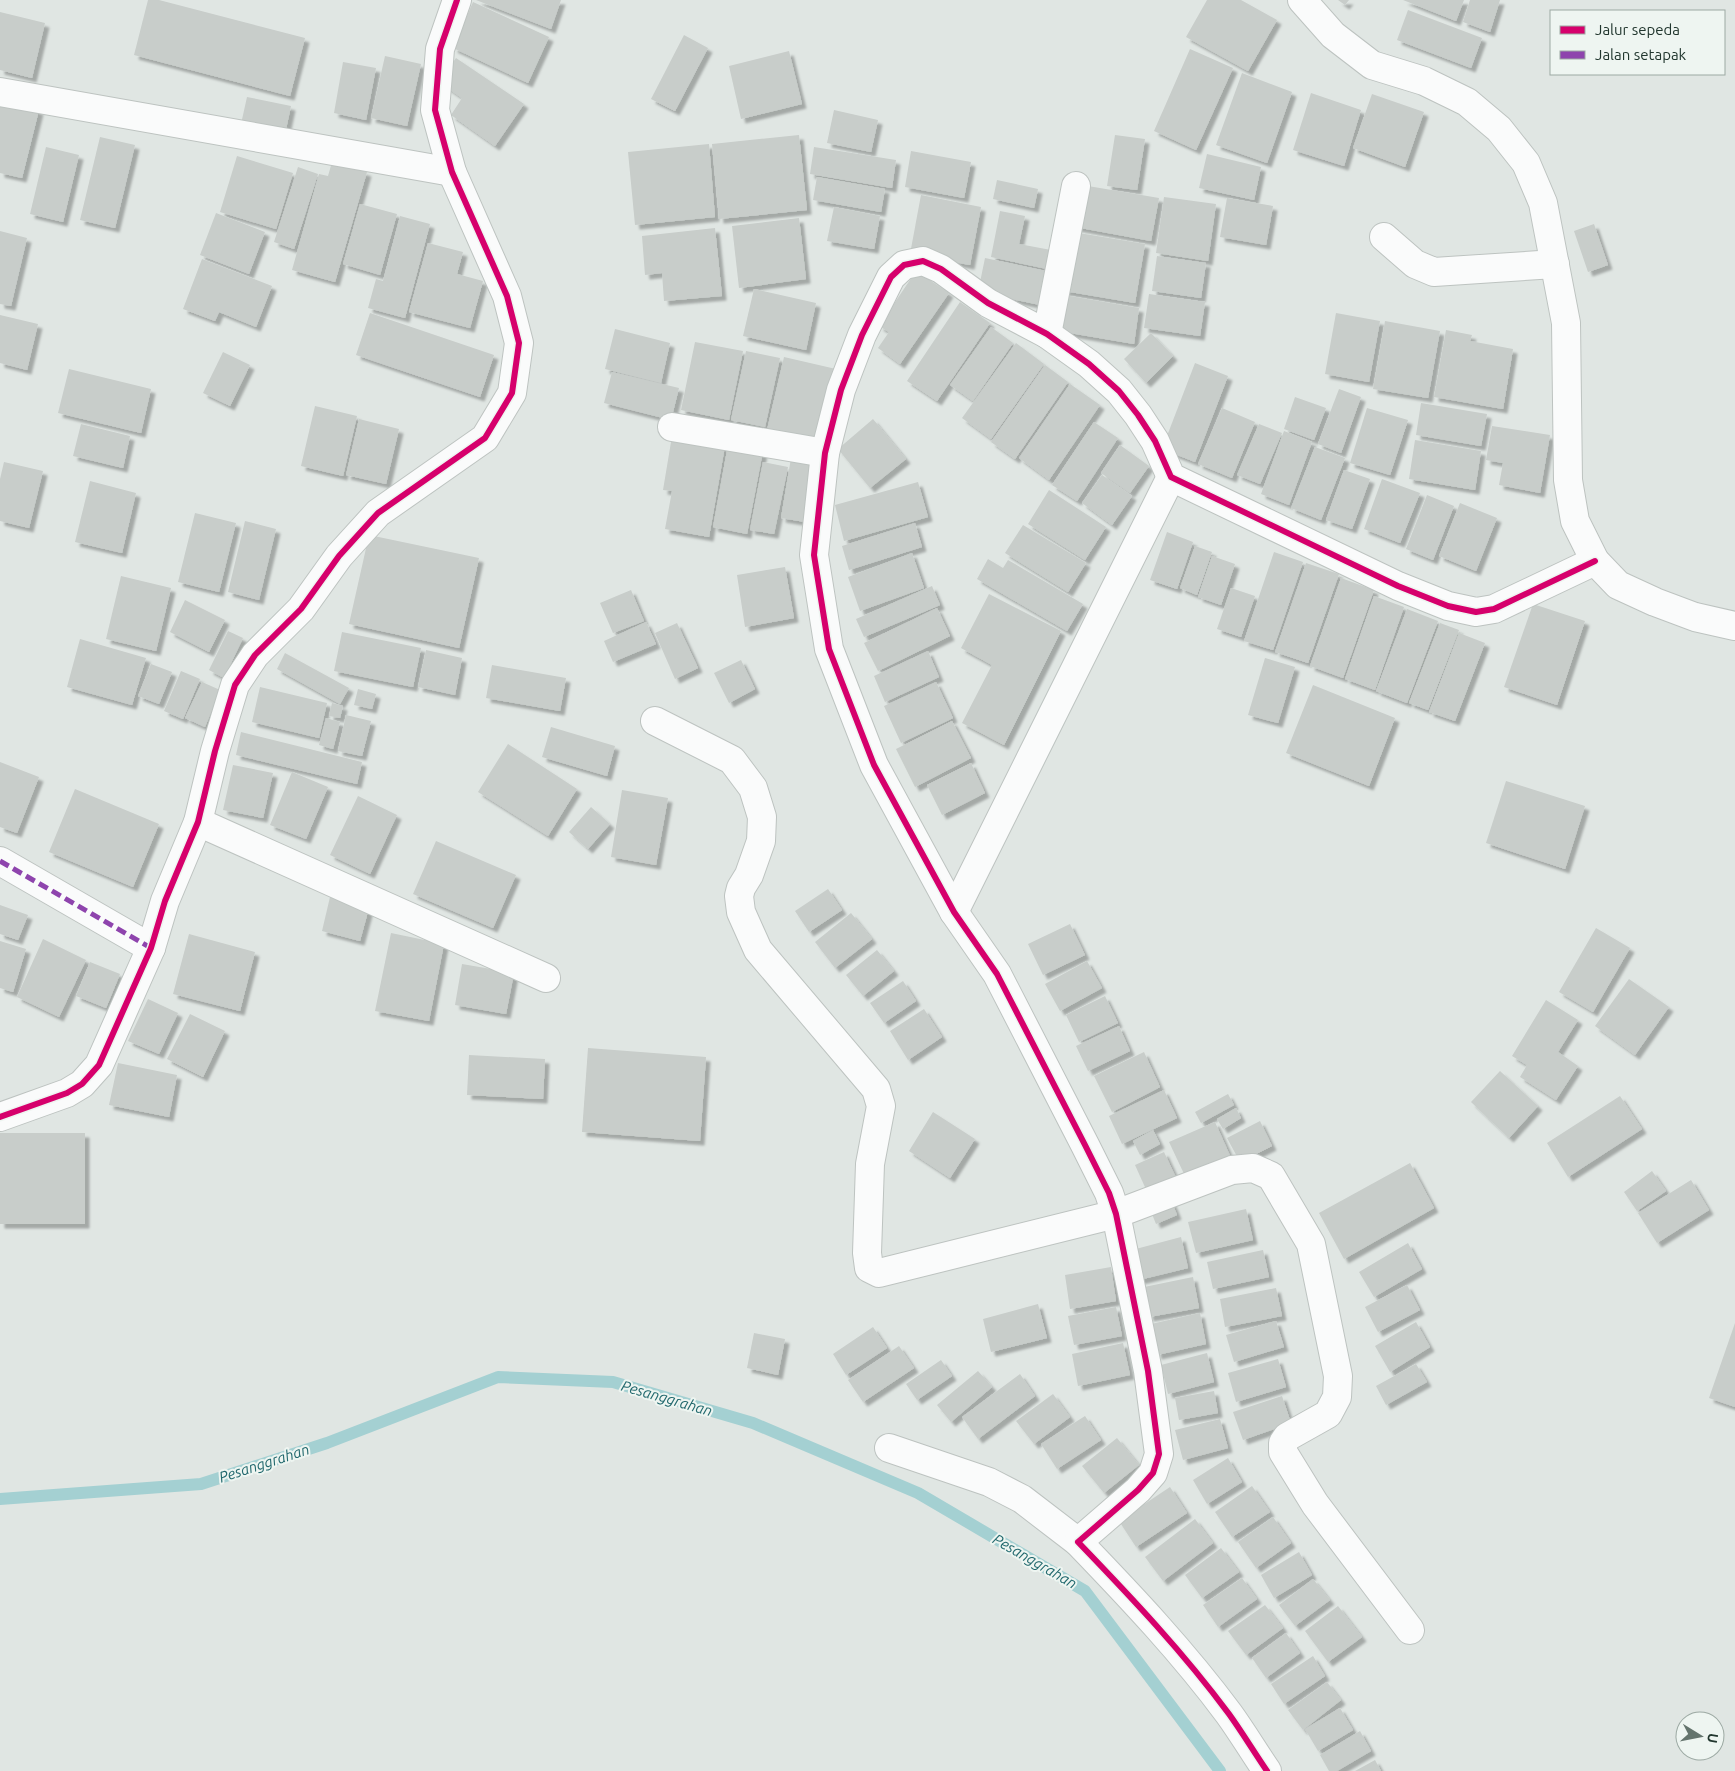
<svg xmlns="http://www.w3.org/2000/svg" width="1735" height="1771" font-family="Ubuntu,sans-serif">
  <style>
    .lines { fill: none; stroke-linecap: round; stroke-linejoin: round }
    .stream { stroke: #a4d0d2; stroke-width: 12 }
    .building { fill: #c8cdca; filter: url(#shadow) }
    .street-casing { stroke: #bdc3c0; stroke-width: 30 }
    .street { stroke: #fafbfb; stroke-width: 28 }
    .quiet { stroke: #8e44ad; stroke-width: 5; stroke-dasharray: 10 5; stroke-linecap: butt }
    .cycleway-casing { stroke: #eef5f1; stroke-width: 9 }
    .cycleway { stroke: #d6006c; stroke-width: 6 }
    .labels { text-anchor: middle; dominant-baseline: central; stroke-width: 4; stroke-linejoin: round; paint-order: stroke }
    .water-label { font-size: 15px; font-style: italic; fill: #21686d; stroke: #eef5f1 }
  </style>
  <defs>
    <filter id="shadow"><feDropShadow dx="4.5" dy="4.5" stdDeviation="1" flood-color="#0004"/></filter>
  </defs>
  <rect width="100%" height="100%" fill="#e0e6e3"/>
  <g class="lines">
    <path class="stream" d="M0 1499 201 1484 327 1443 498 1377 613 1382 753 1423 918 1493 1085 1591 1220 1771"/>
  </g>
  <g class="building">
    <path d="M148 0H159L305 38 290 96 134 55Z"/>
    <path d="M476 0H561L551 29Z"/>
    <path d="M1207 0H1241L1277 20 1248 71 1186 37Z"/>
    <path d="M1338 0H1349L1345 5Z"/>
    <path d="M1403 0H1464L1456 21Z"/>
    <path d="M1470 0H1500L1490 32 1463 22Z"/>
    <path d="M473 2 549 37 528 83 453 48Z"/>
    <path d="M1408 10 1482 38 1471 68 1397 40Z"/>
    <path d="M0 12 45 23 32 78 0 70Z"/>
    <path d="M684 35 708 48 675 111 651 99Z"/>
    <path d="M1190 49 1233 68 1196 150 1154 131Z"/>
    <path d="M789 51 802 104 741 119 729 66Z"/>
    <path d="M385 56 421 64 407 126 371 118Z"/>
    <path d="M456 58 524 104 495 146 451 115 462 98 439 82Z"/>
    <path d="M343 62 376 68 366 120 334 113Z"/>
    <path d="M1242 73 1292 92 1267 163 1216 145Z"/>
    <path d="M1311 93 1361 110 1344 166 1293 150Z"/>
    <path d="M1372 94 1424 112 1405 167 1353 148Z"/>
    <path d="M247 97 291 106 285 134 241 124Z"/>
    <path d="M0 100 39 110 22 178 0 173Z"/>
    <path d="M834 110 878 120 871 152 827 143Z"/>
    <path d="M799 135 807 210 719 219 712 144Z"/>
    <path d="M1115 135 1145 139 1137 190 1107 186Z"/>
    <path d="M100 137 135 145 115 228 80 220Z"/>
    <path d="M709 144 715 217 635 225 628 152Z"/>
    <path d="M46 147 79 155 63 222 30 214Z"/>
    <path d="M814 147 896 160 892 188 810 174Z"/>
    <path d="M911 151 971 162 964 198 905 187Z"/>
    <path d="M1207 154 1261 167 1254 200 1199 188Z"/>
    <path d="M237 156 293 173 276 229 220 212Z"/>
    <path d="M332 162 367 172 335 282 292 270 319 174 328 176Z"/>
    <path d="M298 167 318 174 294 249 274 242Z"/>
    <path d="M817 177 885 189 881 212 813 200Z"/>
    <path d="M997 180 1038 189 1034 208 993 199Z"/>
    <path d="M1082 185 1159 198 1151 241 1075 227Z"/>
    <path d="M921 195 981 207 970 265 910 254Z"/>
    <path d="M1164 197 1216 204 1208 261 1156 253Z"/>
    <path d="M1227 198 1273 206 1266 245 1220 237Z"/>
    <path d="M360 204 397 214 380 275 343 264Z"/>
    <path d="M834 207 880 216 874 249 827 241Z"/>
    <path d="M1000 211 1025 216 1019 244 1051 250 1047 269 991 257Z"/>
    <path d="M216 213 265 232 249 274 200 255Z"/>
    <path d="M400 216 430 224 405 318 368 308 376 279 383 281Z"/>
    <path d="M799 218 806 279 739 288 732 226Z"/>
    <path d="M1594 224 1608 265 1588 272 1574 231Z"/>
    <path d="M715 228 722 296 664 301 662 273 645 275 642 236Z"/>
    <path d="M0 231 27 238 11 306 0 304Z"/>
    <path d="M1073 232 1145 244 1135 303 1064 291Z"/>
    <path d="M428 243 463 252 457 274 483 281 470 328 409 312Z"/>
    <path d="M1157 256 1206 263 1201 298 1152 291Z"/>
    <path d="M985 258 1046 271 1040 305 978 292Z"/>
    <path d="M202 259 272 286 256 327 219 312 215 321 183 309Z"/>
    <path d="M916 271 949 293 900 364 878 348 889 332 879 326Z"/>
    <path d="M754 289 816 303 806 350 743 336Z"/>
    <path d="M1149 294 1205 302 1200 336 1144 328Z"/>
    <path d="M1064 295 1139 308 1134 344 1058 331Z"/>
    <path d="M960 302 990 323 937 401 907 381Z"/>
    <path d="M370 313 494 355 480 397 356 355Z"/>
    <path d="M1336 313 1380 321 1369 382 1325 374Z"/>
    <path d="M0 315 38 324 27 370 0 363Z"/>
    <path d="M1385 321 1440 331 1428 398 1373 389Z"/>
    <path d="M991 327 1013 343 973 401 950 385Z"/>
    <path d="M615 329 670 343 661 383 605 369Z"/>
    <path d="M1446 330 1472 335 1470 341 1513 349 1503 409 1434 397Z"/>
    <path d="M1151 333 1173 356 1146 383 1124 359Z"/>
    <path d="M695 342 743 351 729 420 681 410Z"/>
    <path d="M1016 343 1044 364 991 439 962 418Z"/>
    <path d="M746 351 780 358 765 427 731 420Z"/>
    <path d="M223 352 250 365 230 406 203 393Z"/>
    <path d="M784 357 836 369 820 441 767 430Z"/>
    <path d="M1195 363 1228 376 1195 462 1162 449Z"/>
    <path d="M1045 365 1068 382 1015 459 991 442Z"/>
    <path d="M69 369 151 389 141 433 58 413Z"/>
    <path d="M612 372 679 388 671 420 604 403Z"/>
    <path d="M1070 384 1100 405 1049 480 1019 458Z"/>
    <path d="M1339 389 1361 397 1341 453 1318 444Z"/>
    <path d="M1295 397 1326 408 1314 440 1284 429Z"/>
    <path d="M1421 403 1487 414 1481 446 1416 435Z"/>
    <path d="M315 406 357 416 343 476 301 466Z"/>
    <path d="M1222 408 1255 422 1232 478 1198 464Z"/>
    <path d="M1367 408 1408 420 1390 475 1350 463Z"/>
    <path d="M359 419 399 429 386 484 346 475Z"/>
    <path d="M873 419 906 459 870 488 838 449Z"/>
    <path d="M1094 422 1118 438 1077 501 1052 485Z"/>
    <path d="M81 424 130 436 123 468 73 456Z"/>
    <path d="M1259 424 1282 433 1260 484 1237 475Z"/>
    <path d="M1492 426 1550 435 1540 493 1499 485 1503 463 1486 460Z"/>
    <path d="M1284 431 1312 442 1289 505 1261 494Z"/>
    <path d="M672 436 725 446 709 537 665 529 672 491 663 490Z"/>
    <path d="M1415 440 1481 451 1475 490 1409 479Z"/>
    <path d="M728 445 763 451 747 534 713 527Z"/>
    <path d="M1120 445 1149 466 1130 493 1101 473Z"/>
    <path d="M1315 447 1345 458 1321 520 1291 508Z"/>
    <path d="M791 458 816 462 805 522 781 518Z"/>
    <path d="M4 462 43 471 29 528 0 521V479Z"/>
    <path d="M763 462 788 467 774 534 750 530Z"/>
    <path d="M1344 470 1370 479 1352 529 1326 520Z"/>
    <path d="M1102 475 1132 496 1112 525 1082 503Z"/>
    <path d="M1382 479 1420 493 1400 543 1364 529Z"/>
    <path d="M90 481 136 493 122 553 75 542Z"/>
    <path d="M918 482 928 517 844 541 835 505Z"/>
    <path d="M1049 490 1106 527 1085 560 1028 524Z"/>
    <path d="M1427 495 1454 506 1433 560 1406 549Z"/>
    <path d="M1460 503 1497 518 1476 571 1439 556Z"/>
    <path d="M195 513 236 523 219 592 178 582Z"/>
    <path d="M245 521 276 529 259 600 228 592Z"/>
    <path d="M915 523 922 547 849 570 842 546Z"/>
    <path d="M1023 525 1086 563 1068 592 1005 553Z"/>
    <path d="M1167 532 1193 542 1177 589 1150 580Z"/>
    <path d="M369 535 479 558 459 648 349 624Z"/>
    <path d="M1195 546 1212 552 1197 595 1180 588Z"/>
    <path d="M1274 552 1303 562 1273 650 1244 641Z"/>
    <path d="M912 553 924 588 860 611 848 577Z"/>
    <path d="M1212 556 1235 564 1221 605 1198 597Z"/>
    <path d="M988 559 1003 568 1008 560 1083 604 1067 631 977 579Z"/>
    <path d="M1306 563 1339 574 1308 663 1275 652Z"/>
    <path d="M785 567 794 618 745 627 737 575Z"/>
    <path d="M121 576 171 588 156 651 106 639Z"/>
    <path d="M1341 578 1374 590 1343 678 1310 666Z"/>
    <path d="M932 586 940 605 864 637 856 619Z"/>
    <path d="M1231 588 1255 596 1241 637 1217 629Z"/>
    <path d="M631 590 644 621 613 633 600 603Z"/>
    <path d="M989 594 1061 631 1004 745 962 723 992 665 961 648Z"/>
    <path d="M1374 596 1404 607 1375 690 1345 679Z"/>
    <path d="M185 600 225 620 209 652 170 632Z"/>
    <path d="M1533 604 1585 621 1557 705 1504 687Z"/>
    <path d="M937 608 950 636 878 671 864 643Z"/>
    <path d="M1407 609 1438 621 1407 703 1376 691Z"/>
    <path d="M646 622 656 644 613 662 604 641Z"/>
    <path d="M677 623 698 668 675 679 655 633Z"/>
    <path d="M1440 623 1459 630 1428 710 1409 703Z"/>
    <path d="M228 631 243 638 224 678 209 670Z"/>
    <path d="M342 632 421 648 413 687 334 671Z"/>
    <path d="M1459 633 1485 643 1455 721 1429 712Z"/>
    <path d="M80 639 146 658 132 705 67 687Z"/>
    <path d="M426 650 462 658 455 695 418 687Z"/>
    <path d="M928 651 939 677 885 702 874 676Z"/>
    <path d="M285 653 349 688 340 704 277 669Z"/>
    <path d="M1265 658 1295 667 1278 723 1248 715Z"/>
    <path d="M741 660 755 689 729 703 714 673Z"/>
    <path d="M151 664 172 672 159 704 138 696Z"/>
    <path d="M492 665 566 678 560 711 486 698Z"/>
    <path d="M181 671 200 679 183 719 164 711Z"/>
    <path d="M202 682 220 690 205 727 185 718Z"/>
    <path d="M936 682 953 718 901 743 884 706Z"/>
    <path d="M1313 685 1395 718 1369 786 1286 753Z"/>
    <path d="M260 687 327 703 319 738 252 722Z"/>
    <path d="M358 689 376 694 372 709 354 705Z"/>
    <path d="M332 703 343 706 340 718 329 716Z"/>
    <path d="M346 715 371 721 362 756 338 751Z"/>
    <path d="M326 718 340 722 333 749 319 745Z"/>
    <path d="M952 721 971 758 915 787 896 749Z"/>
    <path d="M551 727 615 746 607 776 542 757Z"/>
    <path d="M241 732 362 762 357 784 236 755Z"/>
    <path d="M508 744 577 789 548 836 478 792Z"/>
    <path d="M0 762 39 777 17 833 0 827Z"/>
    <path d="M971 763 985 793 942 815 927 785Z"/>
    <path d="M233 765 273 773 263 818 223 810Z"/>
    <path d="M292 772 328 787 306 839 270 825Z"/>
    <path d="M1506 781 1585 806 1565 869 1486 843Z"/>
    <path d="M75 789 159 824 133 887 49 852Z"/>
    <path d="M622 790 668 798 656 865 611 857Z"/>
    <path d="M358 796 397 815 370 874 330 855Z"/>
    <path d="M591 807 610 824 588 849 569 832Z"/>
    <path d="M436 841 516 875 493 928 413 894Z"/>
    <path d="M828 889 842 910 809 932 795 911Z"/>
    <path d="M330 897 369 908 360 941 322 931Z"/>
    <path d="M0 905 28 915 18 940 0 934Z"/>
    <path d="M851 913 872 939 835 968 815 942Z"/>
    <path d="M1070 924 1085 955 1043 975 1028 944Z"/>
    <path d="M1596 928 1630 948 1593 1012 1559 992Z"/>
    <path d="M391 933 444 944 429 1021 375 1011Z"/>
    <path d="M189 934 255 952 240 1011 173 994Z"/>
    <path d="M43 939 86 960 59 1017 17 997Z"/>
    <path d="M0 941 26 949 13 992 0 988Z"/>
    <path d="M877 950 894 971 863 996 846 975Z"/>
    <path d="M1087 961 1102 988 1060 1011 1045 984Z"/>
    <path d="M90 962 120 974 106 1008 76 996Z"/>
    <path d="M462 964 514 973 506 1014 455 1005Z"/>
    <path d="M1629 979 1669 1007 1635 1055 1595 1026Z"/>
    <path d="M903 981 916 1001 884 1023 870 1003Z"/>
    <path d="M1105 996 1118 1023 1079 1042 1066 1015Z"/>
    <path d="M148 999 178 1013 159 1054 128 1041Z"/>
    <path d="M1546 1000 1578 1020 1558 1052 1578 1066 1556 1100 1520 1077 1527 1065 1512 1056Z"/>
    <path d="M924 1009 942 1037 908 1060 890 1031Z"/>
    <path d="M190 1014 225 1031 203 1077 167 1059Z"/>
    <path d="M1119 1026 1130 1051 1088 1071 1076 1046Z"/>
    <path d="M588 1048 706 1057 700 1141 582 1132Z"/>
    <path d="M1144 1052 1160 1087 1112 1112 1094 1076Z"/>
    <path d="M469 1055 545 1059 543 1099 467 1095Z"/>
    <path d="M118 1063 177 1075 169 1117 109 1105Z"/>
    <path d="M1500 1071 1538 1106 1509 1138 1471 1102Z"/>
    <path d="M1164 1090 1177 1118 1122 1144 1109 1116Z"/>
    <path d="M1228 1094 1234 1105 1201 1123 1195 1112Z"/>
    <path d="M1620 1096 1642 1129 1568 1177 1547 1143Z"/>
    <path d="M1236 1108 1241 1118 1223 1129 1217 1119Z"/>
    <path d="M933 1112 975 1139 950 1178 909 1151Z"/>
    <path d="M1260 1121 1272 1146 1240 1162 1227 1138Z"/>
    <path d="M1215 1122 1231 1158 1186 1178 1169 1142Z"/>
    <path d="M1153 1130 1160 1144 1140 1155 1133 1141Z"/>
    <rect x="0" y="1133" width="85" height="91"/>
    <path d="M1164 1152 1178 1182 1149 1196 1135 1165Z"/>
    <path d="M1410 1163 1434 1208 1344 1259 1319 1213Z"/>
    <path d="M1652 1171 1666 1191 1637 1211 1624 1192Z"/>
    <path d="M1691 1180 1709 1210 1657 1243 1638 1213Z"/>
    <path d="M1171 1200 1177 1215 1156 1224 1150 1209Z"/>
    <path d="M1246 1209 1253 1240 1196 1253 1188 1222Z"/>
    <path d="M1181 1237 1188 1268 1139 1280 1132 1250Z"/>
    <path d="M1408 1243 1422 1269 1374 1297 1359 1272Z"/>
    <path d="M1263 1250 1269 1277 1213 1289 1207 1262Z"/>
    <path d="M1111 1267 1116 1301 1070 1309 1065 1275Z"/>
    <path d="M1193 1277 1199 1308 1149 1317 1144 1287Z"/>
    <path d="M1407 1285 1420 1310 1378 1332 1365 1307Z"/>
    <path d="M1276 1288 1282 1316 1225 1327 1220 1299Z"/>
    <path d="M1038 1304 1047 1338 991 1352 983 1319Z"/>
    <path d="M1116 1307 1122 1336 1074 1345 1068 1316Z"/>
    <path d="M1200 1313 1206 1344 1157 1355 1151 1324Z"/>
    <path d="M1276 1321 1284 1347 1234 1362 1226 1335Z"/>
    <path d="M1416 1322 1430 1347 1390 1372 1375 1346Z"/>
    <path d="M1735 1323V1407L1709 1398Z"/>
    <path d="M873 1327 887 1348 846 1375 833 1354Z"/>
    <path d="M754 1333 785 1339 778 1375 747 1368Z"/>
    <path d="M1123 1343 1130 1375 1078 1386 1072 1354Z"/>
    <path d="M899 1346 914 1368 863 1402 848 1380Z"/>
    <path d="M1207 1353 1214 1382 1168 1394 1161 1365Z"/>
    <path d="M1278 1359 1286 1387 1236 1402 1228 1373Z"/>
    <path d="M941 1360 952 1376 917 1400 906 1384Z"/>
    <path d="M1416 1364 1427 1382 1386 1405 1376 1386Z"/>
    <path d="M978 1371 992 1387 951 1422 937 1405Z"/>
    <path d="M1020 1374 1035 1396 978 1439 962 1417Z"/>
    <path d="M1214 1391 1218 1413 1179 1420 1175 1398Z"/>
    <path d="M1053 1394 1070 1417 1034 1444 1016 1421Z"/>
    <path d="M1282 1396 1291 1423 1243 1440 1233 1412Z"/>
    <path d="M1085 1416 1101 1440 1057 1469 1041 1444Z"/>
    <path d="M1220 1419 1228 1448 1183 1460 1175 1430Z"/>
    <path d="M1117 1438 1139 1465 1104 1493 1082 1466Z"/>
    <path d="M1228 1458 1242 1482 1207 1504 1193 1480Z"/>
    <path d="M1252 1486 1270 1512 1232 1537 1215 1512Z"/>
    <path d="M1170 1487 1187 1513 1136 1547 1119 1521Z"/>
    <path d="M1273 1517 1291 1543 1256 1568 1238 1542Z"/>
    <path d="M1195 1519 1213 1543 1163 1581 1145 1557Z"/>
    <path d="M1221 1548 1239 1572 1202 1598 1185 1575Z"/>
    <path d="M1299 1552 1312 1575 1274 1598 1261 1575Z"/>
    <path d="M1242 1578 1257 1599 1218 1627 1203 1605Z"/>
    <path d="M1313 1579 1330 1600 1295 1626 1279 1605Z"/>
    <path d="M1265 1605 1283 1628 1246 1655 1228 1631Z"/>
    <path d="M1338 1606 1362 1637 1328 1662 1305 1631Z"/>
    <path d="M1286 1633 1300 1653 1266 1678 1252 1658Z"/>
    <path d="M1313 1656 1325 1676 1284 1704 1271 1684Z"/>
    <path d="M1327 1682 1341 1700 1303 1730 1288 1710Z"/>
    <path d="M1340 1708 1353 1730 1318 1751 1305 1729Z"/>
    <path d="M1360 1731 1371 1751 1337 1771H1329L1320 1755Z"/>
    <path d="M1375 1760 1381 1771H1355Z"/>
  </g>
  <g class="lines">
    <g class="street-casing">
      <g id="street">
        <path d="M1302 0 1333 35 1372 65 1424 81 1467 102 1499 129 1526 163 1543 203 1566 323 1568 480 1575 521 1595 561 1618 585 1655 602 1695 617 1735 626"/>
        <path d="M0 92 452 172"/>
        <path d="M1384 237 1415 264 1434 272 1555 264"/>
        <path d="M1047 334 1076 186"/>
        <path d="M672 427 825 453"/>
        <path d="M655 721 732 760 753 788 762 817 761 841 749 875 741 888 739 896 741 912 758 950 876 1089 881 1106 870 1164 867 1253 869 1268 879 1273 1116 1214 1232 1170 1253 1168 1271 1176 1311 1244 1338 1376 1337 1397 1328 1414 1287 1437 1283 1443V1452L1315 1504 1410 1630"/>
        <path d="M198 822 546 978"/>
        <path d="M0 861 151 948"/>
        <path d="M954 912 1171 477"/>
        <path d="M0 1117 67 1093 82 1084 99 1065 151 948 165 901 198 822 215 751 235 685 255 655 301 609 339 556 378 513 485 438 512 393 519 343 507 296 452 172 435 110 440 49 457 0"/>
        <path d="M889 1448 989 1482 1022 1499 1078 1542"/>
        <path d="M1267 1771C1254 1752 1242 1732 1229 1714 1183 1652 1131 1597 1078 1542L1138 1490 1153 1473 1159 1454 1148 1371 1116 1214 1109 1193 1085 1145 997 974 954 912 874 765 829 649 814 555 825 453 841 390 862 335 891 277 904 265 923 261 941 269 988 303 1047 334 1089 364 1119 391 1138 415 1155 441 1171 477 1398 586 1448 606 1476 612 1494 609 1595 561"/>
      </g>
    </g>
    <use href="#street" class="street"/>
    <path class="quiet" d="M0 861 151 948"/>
    <g class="cycleway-casing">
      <g id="cycleway">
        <path d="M0 1117 67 1093 82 1084 99 1065 151 948 165 901 198 822 215 751 235 685 255 655 301 609 339 556 378 513 485 438 512 393 519 343 507 296 452 172 435 110 440 49 457 0"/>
        <path d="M1267 1771C1254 1752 1242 1732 1229 1714 1183 1652 1131 1597 1078 1542L1138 1490 1153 1473 1159 1454 1148 1371 1116 1214 1109 1193 1085 1145 997 974 954 912 874 765 829 649 814 555 825 453 841 390 862 335 891 277 904 265 923 261 941 269 988 303 1047 334 1089 364 1119 391 1138 415 1155 441 1171 477 1398 586 1448 606 1476 612 1494 609 1595 561"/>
      </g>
    </g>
    <use href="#cycleway" class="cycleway"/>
  </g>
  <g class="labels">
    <g class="water-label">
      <text transform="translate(667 1398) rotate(16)">Pesanggrahan</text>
      <text transform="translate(264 1463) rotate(-18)">Pesanggrahan</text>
      <text transform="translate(1035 1561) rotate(30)">Pesanggrahan</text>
    </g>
  </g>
  <rect x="1550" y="10" width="175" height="65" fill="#eef5f1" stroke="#9ca9a3"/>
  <rect x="1560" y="26" width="25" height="8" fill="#d6006c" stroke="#9ca9a3"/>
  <text x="1595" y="35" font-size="15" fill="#21362e">Jalur sepeda</text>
  <rect x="1560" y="51" width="25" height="8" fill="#8e44ad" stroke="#9ca9a3"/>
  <text x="1595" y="60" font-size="15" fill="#21362e">Jalan setapak</text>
  <g transform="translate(1700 1736) rotate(100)"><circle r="24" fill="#eef5f1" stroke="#9ca9a3"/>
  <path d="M0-4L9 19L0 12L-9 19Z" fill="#64746d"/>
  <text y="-8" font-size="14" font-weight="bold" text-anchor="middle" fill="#21362e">U</text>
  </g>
</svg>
